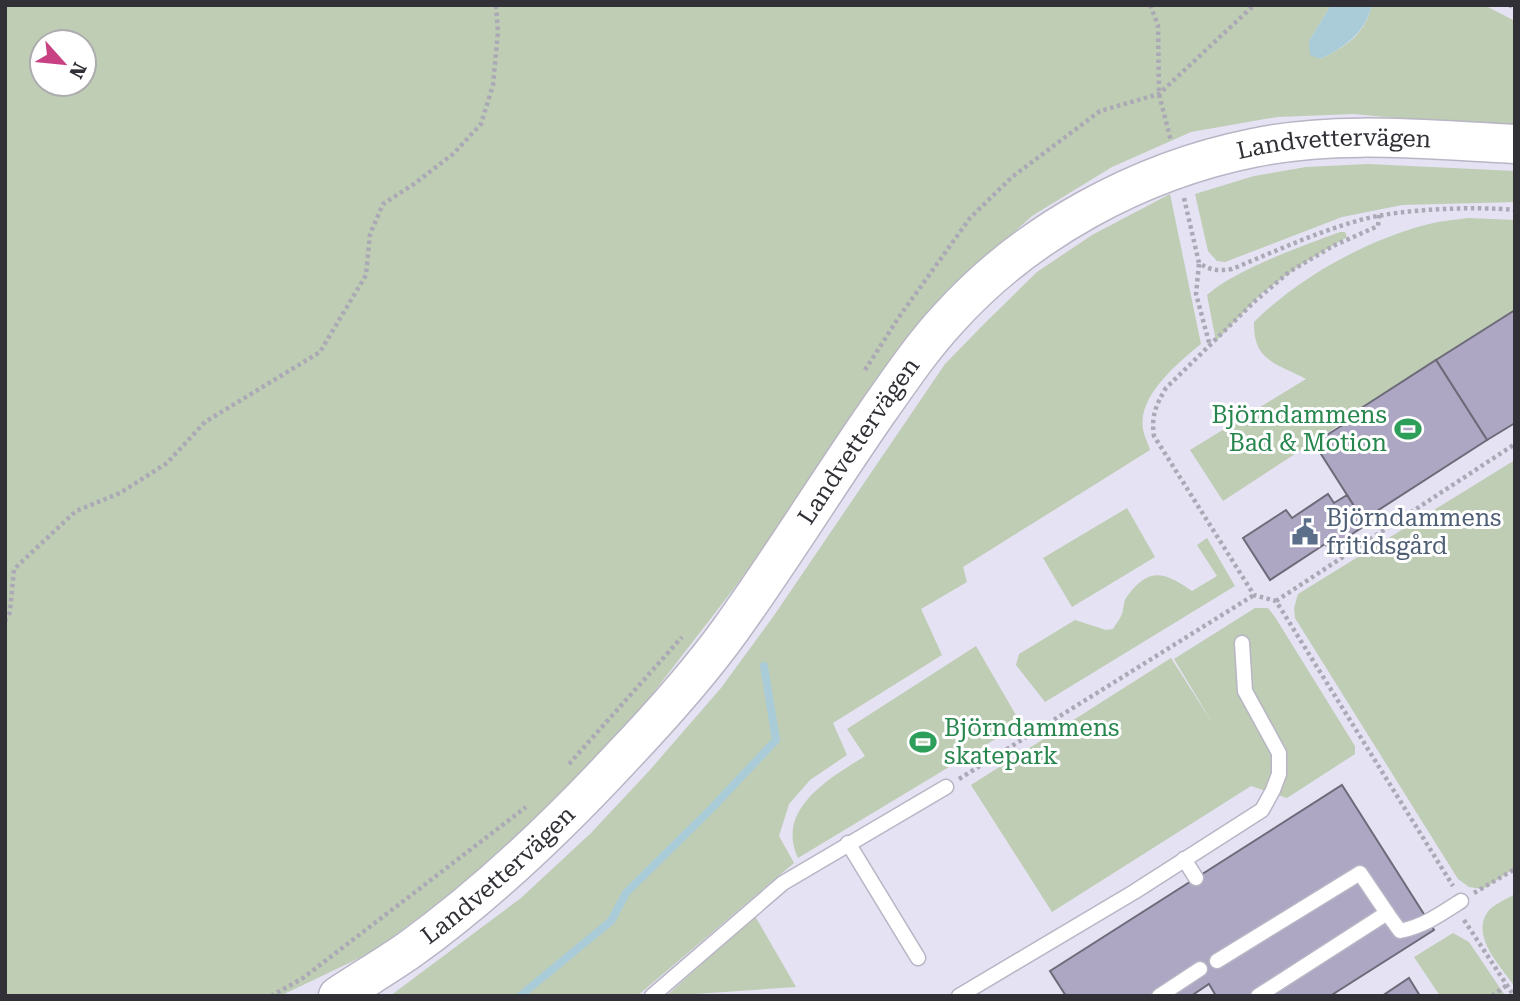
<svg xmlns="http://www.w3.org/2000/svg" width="1520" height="1001" font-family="'Roboto Serif',serif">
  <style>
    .green { fill: #becdb3; fill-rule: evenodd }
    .water { fill: #aaccd8 }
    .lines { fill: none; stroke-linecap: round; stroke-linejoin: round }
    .stream { stroke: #aaccd8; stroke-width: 8 }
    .building { fill: #ada7c3; stroke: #6d6a79; stroke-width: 2 }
    .lane-casing { stroke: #b8b5c5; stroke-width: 17 }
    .secondary-casing { stroke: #b8b5c5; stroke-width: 41 }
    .path { stroke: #aca9b7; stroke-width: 4.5; stroke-dasharray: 3.5 3.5; stroke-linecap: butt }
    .lane { stroke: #fff; stroke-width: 14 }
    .secondary { stroke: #fff; stroke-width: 38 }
    .labels { text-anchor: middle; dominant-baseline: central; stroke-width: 6; stroke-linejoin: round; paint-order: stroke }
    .street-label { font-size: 24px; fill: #313036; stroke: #fff }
    .leisure-label { font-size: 24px; fill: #27864d; stroke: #fff; text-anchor: end }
    .service-label { font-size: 24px; fill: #4e5e75; stroke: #fff; text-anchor: start }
  </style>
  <rect width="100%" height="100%" fill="#e5e2f3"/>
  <g class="green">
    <path d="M5 5H1331L1309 41 1320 59C1346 47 1365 34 1372 5H1484L1515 21V124L1446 123 1354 114 1277 117 1191 132 1112 167 1032 216 959 282 732 591 636 715 558 802 482 871 372 952 280 996H5ZM42 42H84V84H42Z"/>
    <path d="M1368 164 1515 171V202L1402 205 1342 217 1225 262 1217 261 1208 251 1195 194 1254 176 1306 167Z"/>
    <path d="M1170 194 1201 344C1179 362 1137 396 1143 429 1144 436 1148 443 1150 450L963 567 967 582 921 609 942 655 833 723 847 755 810 780 789 804 779 836 794 863 637 996H390L521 898 591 833 649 771 721 688 773 617 945 364 986 322 1037 272 1092 235Z"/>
    <path d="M1468 218 1515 220V249L1513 250 1515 254V310L1223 501 1190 450 1306 379C1277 363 1253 362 1254 322 1300 277 1363 242 1425 225 1439 221 1454 220 1468 218Z"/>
    <path d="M1340 232H1345L1347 237 1299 266 1261 294 1216 341 1207 295C1237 269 1302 246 1340 232Z"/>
    <path d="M1515 460V868L1483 889 1469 887 1458 879 1295 618 1294 608 1298 594Z"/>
    <path d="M1127 508 1155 557 1072 607 1043 558Z"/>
    <path d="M1207 538 1235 586 1045 702 1016 665 1019 654 1075 620 1106 630 1113 629C1116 624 1120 619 1122 614 1124 609 1123 603 1126 598 1149 566 1164 572 1192 591L1217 576 1197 545Z"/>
    <path d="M1255 608H1268L1275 617 1355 746V754L1287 798 1251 786 1052 912 971 785 1171 658 1215 727 1174 659Z"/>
    <path d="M976 646 1017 717V726L798 858C775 809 830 778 865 756L847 729Z"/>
    <path d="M1515 894V987C1502 968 1471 937 1487 913 1492 905 1507 899 1515 894Z"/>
    <path d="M755 916 796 987 666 996Z"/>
    <path d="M1453 933 1469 942 1504 994 1440 996 1414 957Z"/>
  </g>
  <path class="water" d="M1331 5H1372C1365 33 1345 47 1320 59L1310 55 1309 41Z"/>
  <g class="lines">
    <path class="stream" d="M520 996 611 921 626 893 712 808 776 740 764 666"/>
  </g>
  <g class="building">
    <path d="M1515 310V423L1487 440 1436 360Z"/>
    <path d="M1436 360 1487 440 1363 520 1314 443 1354 418 1352 414Z"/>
    <path d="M1328 494 1334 503 1347 495 1366 525 1329 549 1325 544 1270 580 1243 538 1286 510 1292 518Z"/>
    <path d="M1342 785 1434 930 1330 996H1216L1209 984 1191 996H1066L1050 971Z"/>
    <path d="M1409 978 1420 996H1382Z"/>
  </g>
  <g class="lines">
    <g class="lane-casing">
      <g id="lane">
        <path d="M848 843 918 958"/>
        <path d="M1184 859 1196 878"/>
        <path d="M1387 913 1400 931C1424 926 1441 914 1461 901"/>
        <path d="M1217 961 1360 873 1387 913 1258 996"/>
        <path d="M652 996 783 883 946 787"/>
        <path d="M959 996 1134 892 1262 810 1273 790 1279 774V753L1245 691 1242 643"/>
        <path d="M1159 996 1200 969"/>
      </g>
    </g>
    <g class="secondary-casing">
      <g id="secondary">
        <path id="s1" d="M338 996C362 980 386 966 409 950 487 894 556 828 621 758 660 717 698 675 731 629 782 558 828 483 878 411 900 380 922 347 948 319 1026 232 1139 171 1253 148 1338 130 1429 140 1515 144"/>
      </g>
    </g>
    <g class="path">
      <path d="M1150 5 1158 25 1159 94 1171 141"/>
      <path d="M1509 5 1515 8"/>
      <path d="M1184 198 1199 263C1211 271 1219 271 1232 269 1276 251 1319 231 1364 219 1402 209 1475 206 1515 210"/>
      <path d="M1379 215 1378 226 1333 246 1289 272 1254 302 1166 388C1156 405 1151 416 1154 436L1254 595 1276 601 1453 886"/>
      <path d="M1199 264 1196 294 1210 346"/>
      <path d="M865 370 899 317 970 218 1012 177 1100 111 1159 94 1254 5"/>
      <path d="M1276 601 1515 444"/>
      <path d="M5 621 10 612 14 569 76 511 120 493 167 463 205 422 320 352 366 275 370 234 383 204 414 184 453 154 481 124 493 85 498 32 496 5"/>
      <path d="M569 764 682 637"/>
      <path d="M959 779 1254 595"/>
      <path d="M1474 893 1515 869"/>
      <path d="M1464 920 1514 996"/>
      <path d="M271 996 303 978 526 807"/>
      <path d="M1492 996 1507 985"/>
    </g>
    <use href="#lane" class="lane"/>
    <use href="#secondary" class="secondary"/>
  </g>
  <defs>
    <g id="stadium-bare" transform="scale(2.1)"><path d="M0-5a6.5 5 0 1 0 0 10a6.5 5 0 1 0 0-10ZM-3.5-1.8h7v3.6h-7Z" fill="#2e9e5b" stroke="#fff" stroke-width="2.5" paint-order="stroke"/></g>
    <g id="civic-bare" transform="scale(2.1)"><path d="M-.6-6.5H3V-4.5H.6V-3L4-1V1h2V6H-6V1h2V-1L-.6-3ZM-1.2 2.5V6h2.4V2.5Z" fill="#5c6f8a" stroke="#fff" stroke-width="2.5" paint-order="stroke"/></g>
  </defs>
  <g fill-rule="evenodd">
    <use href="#stadium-bare" x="1408" y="429"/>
    <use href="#civic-bare" x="1305" y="532"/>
    <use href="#stadium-bare" x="923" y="742"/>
  </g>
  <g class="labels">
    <g class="street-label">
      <text stroke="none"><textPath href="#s1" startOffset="1356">Landvettervägen</textPath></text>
      <text stroke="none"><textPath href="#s1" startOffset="768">Landvettervägen</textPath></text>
      <text stroke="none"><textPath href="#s1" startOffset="201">Landvettervägen</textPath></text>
    </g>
    <g class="leisure-label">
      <text x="1387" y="415">Björndammens<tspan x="1387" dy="28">Bad &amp; Motion</tspan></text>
      <text x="944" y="728" text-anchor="start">Björndammens<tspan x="944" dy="28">skatepark</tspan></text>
    </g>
    <g class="service-label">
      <text x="1326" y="518">Björndammens<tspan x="1326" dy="28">fritidsgård</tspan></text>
    </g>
  </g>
  <rect width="1520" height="1001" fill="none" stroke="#313036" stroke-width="14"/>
  <g transform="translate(63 63) rotate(117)"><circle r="33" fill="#ffffff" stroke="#adacaf" stroke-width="2"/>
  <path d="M0-5L12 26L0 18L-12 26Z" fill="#c74183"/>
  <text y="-10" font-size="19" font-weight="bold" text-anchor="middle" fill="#313036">N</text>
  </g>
</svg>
